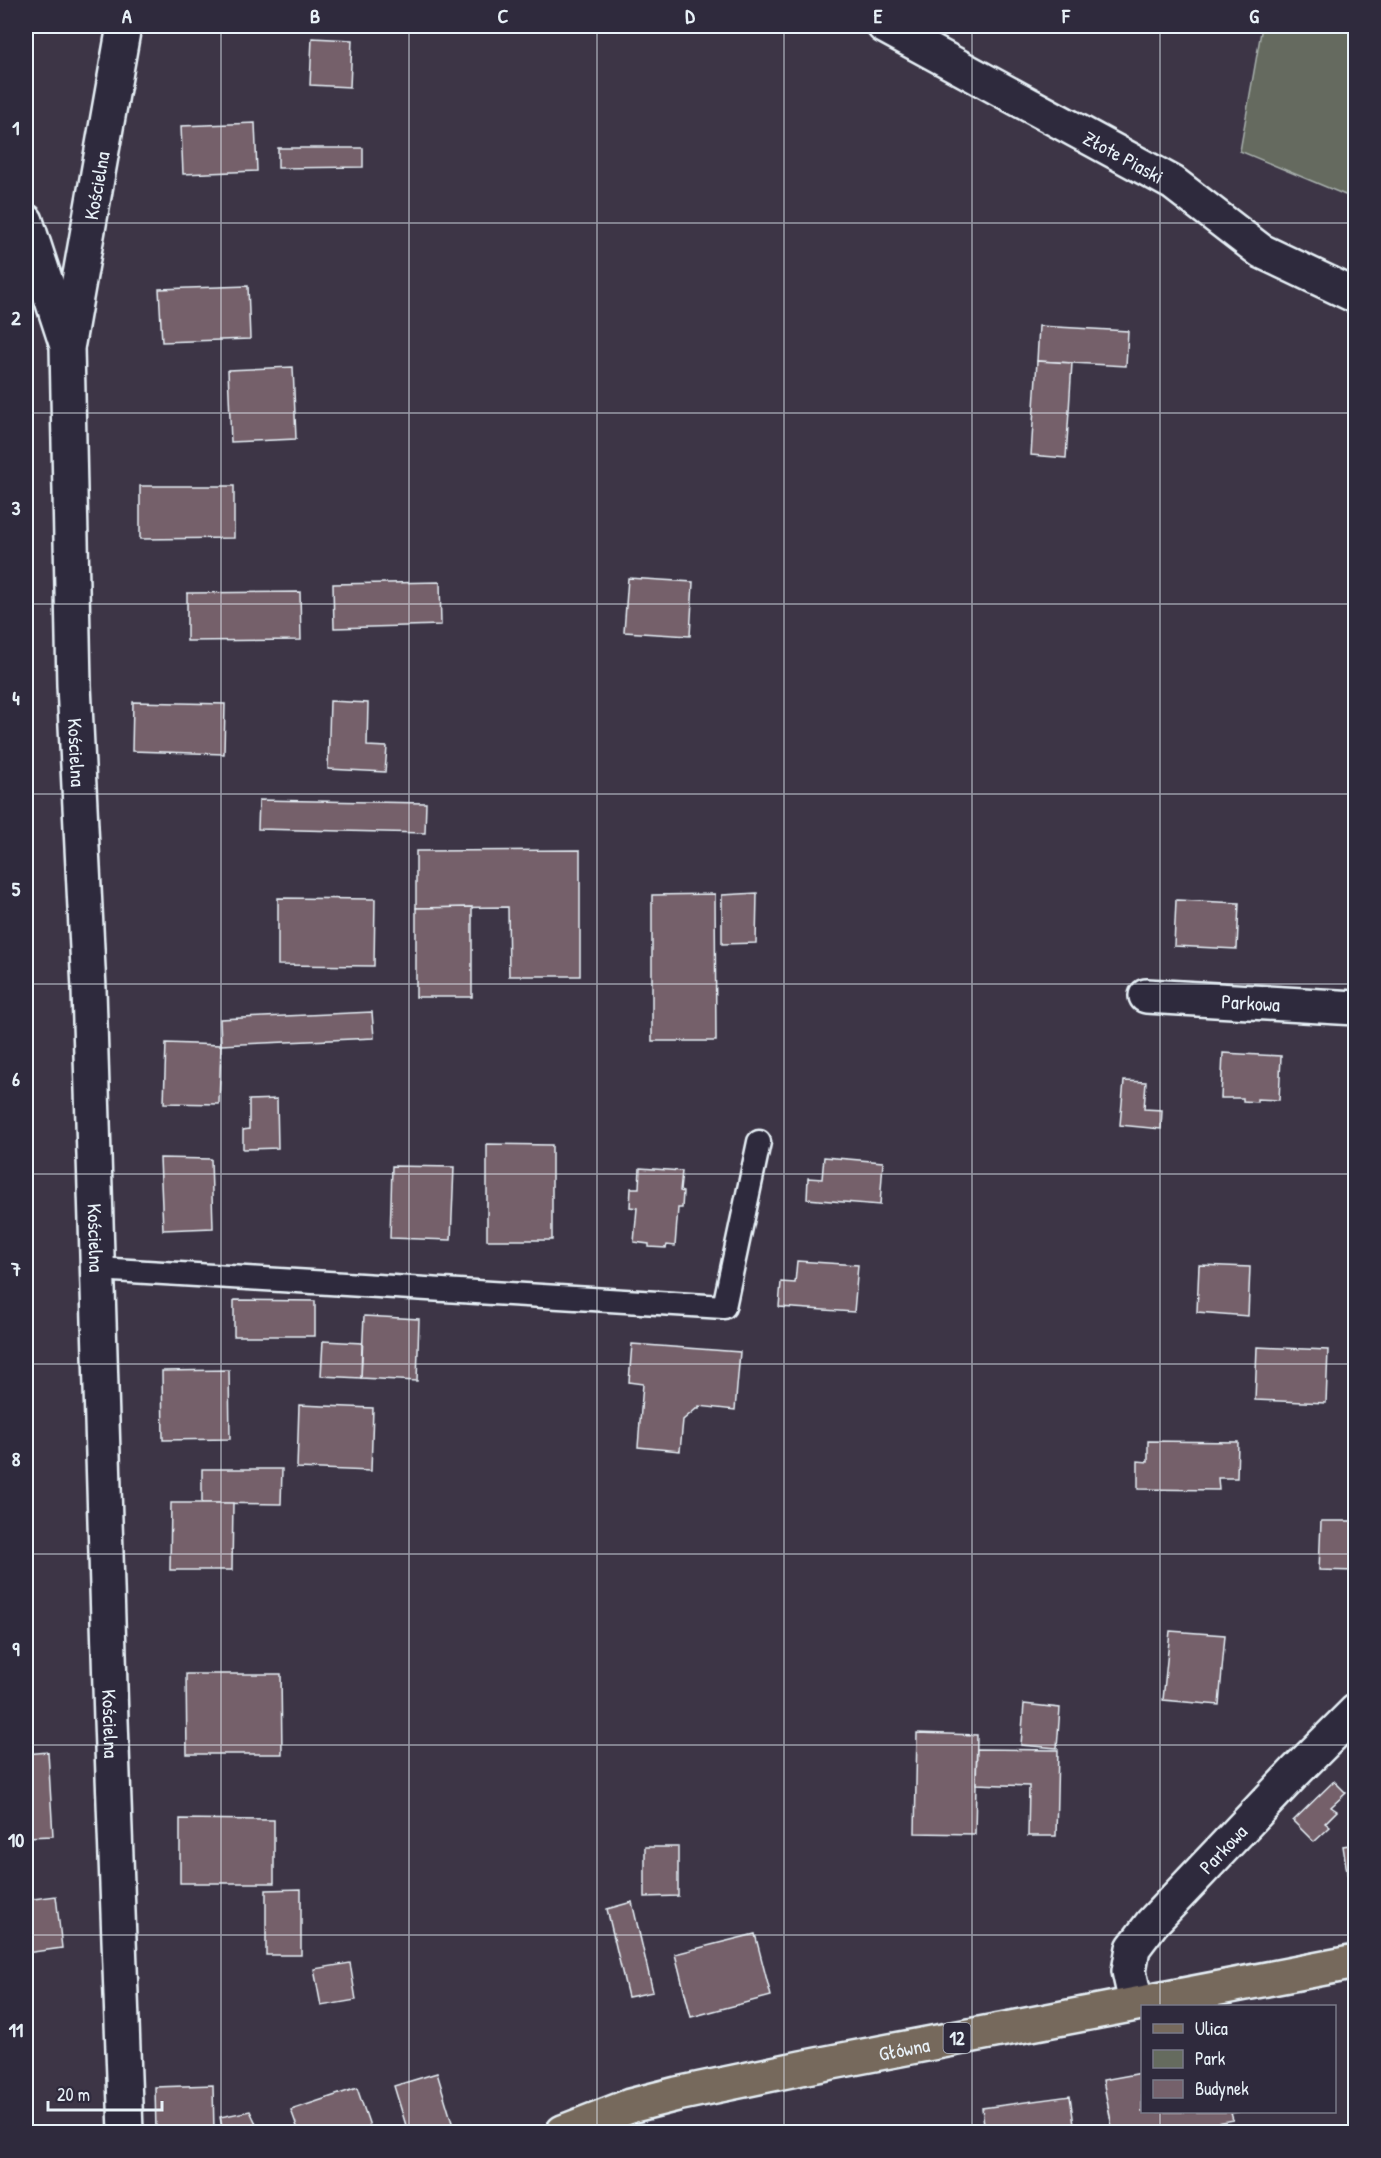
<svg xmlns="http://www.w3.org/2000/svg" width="1381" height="2158" font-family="'Patrick Hand',sans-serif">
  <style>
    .green { fill: #656b5e; stroke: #a6aeab; stroke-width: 1.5 }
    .building { fill: #75616b; stroke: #e8f1f8; stroke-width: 1.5 }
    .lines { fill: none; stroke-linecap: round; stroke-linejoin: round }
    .lane-casing { stroke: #e8f1f8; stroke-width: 27 }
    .street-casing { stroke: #e8f1f8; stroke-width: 38 }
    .primary-casing { stroke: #e8f1f8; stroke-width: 38 }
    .lane { stroke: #2f2a3d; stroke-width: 22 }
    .street { stroke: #2f2a3d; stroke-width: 33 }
    .primary { stroke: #76695c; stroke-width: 33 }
    .grid { fill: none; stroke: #e8f1f8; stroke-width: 1.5; stroke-opacity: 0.55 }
    .labels { text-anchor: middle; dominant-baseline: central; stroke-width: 4.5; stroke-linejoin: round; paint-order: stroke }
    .shield { fill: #2f2a3d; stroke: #b0b5c0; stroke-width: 1.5 }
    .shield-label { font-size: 18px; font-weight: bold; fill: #e8f1f8 }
    .street-label { font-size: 20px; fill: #e8f1f8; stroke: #2f2a3d }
    .neatline { fill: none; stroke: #e8f1f8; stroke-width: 2 }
    .grid-label { font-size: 20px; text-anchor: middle; font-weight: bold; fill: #e8f1f8 }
  </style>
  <rect width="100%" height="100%" fill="#3d3546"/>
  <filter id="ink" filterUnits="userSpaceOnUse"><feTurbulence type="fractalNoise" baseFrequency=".0167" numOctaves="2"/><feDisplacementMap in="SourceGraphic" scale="12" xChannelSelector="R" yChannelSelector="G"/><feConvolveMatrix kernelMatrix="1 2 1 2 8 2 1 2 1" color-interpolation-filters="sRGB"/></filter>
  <g filter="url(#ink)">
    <path class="green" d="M1262 26H1355V199L1240 151Z"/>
    <g class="building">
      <path d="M312 38 352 40 350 87 310 85Z"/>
      <path d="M255 123 257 171 183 174 181 126Z"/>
      <path d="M278 148H363V167L278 168Z"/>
      <path d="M248 286 250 339 162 342 159 289Z"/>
      <path d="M1039 326 1128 331 1126 366 1037 361Z"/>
      <path d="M1037 361 1072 363 1066 458 1031 455Z"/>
      <path d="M293 367 296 439 231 442 228 370Z"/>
      <path d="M140 486H234V538L140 539Z"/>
      <path d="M628 578 693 582 690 636 624 632Z"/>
      <path d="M440 582 441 625 334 628 333 584Z"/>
      <path d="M300 592 301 640 187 641V593Z"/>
      <path d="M330 701 368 703 367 746 387 747 385 772 328 769Z"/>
      <path d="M133 702 225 704 224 754 132 751Z"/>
      <path d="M259 800 426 803 425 833 258 829Z"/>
      <path d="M580 850V976H509L508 907 416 908V851Z"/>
      <path d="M757 893 756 943 722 944V895Z"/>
      <path d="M715 894 716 1041H652V895Z"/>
      <path d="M278 898 375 899 374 966 278 965Z"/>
      <path d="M1176 900 1239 903 1237 949 1174 946Z"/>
      <path d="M472 907V997H416V908Z"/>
      <path d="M372 1012 374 1038 221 1045 220 1019Z"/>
      <path d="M166 1043 221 1045 219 1104 164 1103Z"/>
      <path d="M1223 1053 1281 1056 1279 1100 1257 1099V1102L1243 1101V1098H1221Z"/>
      <path d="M1124 1081 1146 1082 1144 1109 1162 1110 1161 1129 1120 1125Z"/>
      <path d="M277 1099 278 1148 243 1149V1130L249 1129V1100Z"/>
      <path d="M487 1144 552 1145V1240H487Z"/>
      <path d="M824 1157 883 1162 880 1205 807 1199 808 1178 822 1179Z"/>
      <path d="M160 1158 211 1159 213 1228 163 1230Z"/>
      <path d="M392 1166 454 1167 451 1240 390 1238Z"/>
      <path d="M640 1168 682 1171 680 1191 683 1192 682 1208H678L675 1246 667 1245 666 1248 649 1247V1244L634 1242 637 1208 630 1207 631 1188H639Z"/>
      <path d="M797 1261 858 1265 854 1312 779 1307 781 1282 795 1283Z"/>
      <path d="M1199 1265 1250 1267 1248 1316 1197 1312Z"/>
      <path d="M234 1300 315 1301V1336H234Z"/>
      <path d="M364 1316 419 1319 417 1381 361 1378Z"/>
      <path d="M323 1341 362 1343 361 1378 321 1376Z"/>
      <path d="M632 1344 740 1352 735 1410 699 1406V1409H696L683 1420 680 1451 638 1447 643 1384 629 1382Z"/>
      <path d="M1257 1347 1328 1350 1326 1403 1255 1400Z"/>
      <path d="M229 1370 230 1439 163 1440 162 1371Z"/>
      <path d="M299 1405 373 1408 371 1471 297 1468Z"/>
      <path d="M1148 1441 1238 1442 1237 1478H1218L1219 1490 1138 1489V1461L1148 1462Z"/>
      <path d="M202 1469H282L281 1504 202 1503Z"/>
      <path d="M171 1503H233L232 1570H170Z"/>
      <path d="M1321 1521H1356V1571L1319 1570Z"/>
      <path d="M26 1571H29L31 1622 26 1623Z"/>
      <path d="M1170 1631 1225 1635 1219 1705 1163 1700Z"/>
      <path d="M186 1674H281L282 1754H187Z"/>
      <path d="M1024 1704 1060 1708 1057 1748 1021 1745Z"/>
      <path d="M917 1733 977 1735 975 1834 915 1833Z"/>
      <path d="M977 1749 1058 1750 1056 1836H1028L1029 1786 976 1784Z"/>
      <path d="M48 1752 53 1836 26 1837V1754Z"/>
      <path d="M1334 1781 1346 1793 1331 1807 1337 1811 1325 1823 1330 1827 1314 1842 1293 1821Z"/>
      <path d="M180 1819 274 1820V1883H180Z"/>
      <path d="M1356 1844V1884L1349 1885 1343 1846Z"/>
      <path d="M645 1847H678V1896L645 1897Z"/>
      <path d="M301 1889V1955H266V1890Z"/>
      <path d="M56 1896 62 1948 26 1953V1900Z"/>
      <path d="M632 1902 653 1992 628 1997 607 1909Z"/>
      <path d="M755 1934 771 1996 691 2017 675 1954Z"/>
      <path d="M350 1963 356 2000 321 2006 314 1969Z"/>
      <path d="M437 2073 454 2129 441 2132H408L394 2086Z"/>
      <path d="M1142 2073V2112H1239L1231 2113 1233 2120 1165 2132H1113L1103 2080Z"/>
      <path d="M213 2085 214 2132H156L155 2087Z"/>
      <path d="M357 2088 372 2132H299L291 2110Z"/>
      <path d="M1070 2096 1075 2132H985L982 2108Z"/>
      <path d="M250 2111 260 2132H239L235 2124 222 2127 220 2117Z"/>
    </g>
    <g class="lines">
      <g class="lane-casing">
        <path id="lane" d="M97 1269 724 1307 759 1142"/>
      </g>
      <g class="street-casing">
        <g id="street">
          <path id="s1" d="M884 26 1173 183 1261 251 1356 296"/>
          <path id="s2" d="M26 221 67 346 74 685 89 989 111 1720 126 2132"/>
          <path id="s3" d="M68 343 124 26"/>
          <path id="s4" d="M1146 996 1356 1008"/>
          <path id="s5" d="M1136 2003 1129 1971 1133 1948 1152 1923 1295 1772 1356 1711"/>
        </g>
      </g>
      <g class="primary-casing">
        <g id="primary">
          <path id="s6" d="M563 2132 630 2106 677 2094 801 2068 1356 1962"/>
        </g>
      </g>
      <use href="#lane" class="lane"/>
      <use href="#street" class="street"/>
      <use href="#primary" class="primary"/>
    </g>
  </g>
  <path class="grid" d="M221 26V2132M409 26V2132M597 26V2132M784 26V2132M972 26V2132M1160 26V2006M26 223H1356M26 413H1356M26 604H1356M26 794H1356M26 984H1356M26 1174H1356M26 1364H1356M26 1554H1356M26 1745H1356M26 1935H1356M1160 2112V2132"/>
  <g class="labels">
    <rect class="shield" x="943.5" y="2023" width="27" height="30" rx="4.5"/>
    <g class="shield-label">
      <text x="957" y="2038">12</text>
    </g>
    <g class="street-label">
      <text stroke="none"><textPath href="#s1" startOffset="273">Złote Piaski</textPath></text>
      <text stroke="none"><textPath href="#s3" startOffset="160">Kościelna</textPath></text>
      <text stroke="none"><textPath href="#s2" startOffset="538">Kościelna</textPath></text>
      <text stroke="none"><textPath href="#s4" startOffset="105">Parkowa</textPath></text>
      <text stroke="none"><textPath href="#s2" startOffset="1024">Kościelna</textPath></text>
      <text stroke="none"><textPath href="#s2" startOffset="1510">Kościelna</textPath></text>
      <text stroke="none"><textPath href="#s5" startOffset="190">Parkowa</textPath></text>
      <text stroke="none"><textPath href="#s6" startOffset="352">Główna</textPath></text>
    </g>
  </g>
  <rect width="1381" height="2158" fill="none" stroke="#2f2a3d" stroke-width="66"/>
  <rect x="1141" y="2005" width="195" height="108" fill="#2f2a3d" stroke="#797a88" stroke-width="1.5"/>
  <rect x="1153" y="2024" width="30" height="9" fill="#76695c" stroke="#797a88" stroke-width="1.5"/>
  <text x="1195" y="2035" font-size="18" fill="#e8f1f8">Ulica</text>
  <rect x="1153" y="2050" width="30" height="18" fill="#656b5e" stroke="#797a88" stroke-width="1.5"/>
  <text x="1195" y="2065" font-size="18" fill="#e8f1f8">Park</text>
  <rect x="1153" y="2080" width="30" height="18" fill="#75616b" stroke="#797a88" stroke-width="1.5"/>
  <text x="1195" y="2095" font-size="18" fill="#e8f1f8">Budynek</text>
  <path d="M48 2101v9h114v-9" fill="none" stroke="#e8f1f8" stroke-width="3"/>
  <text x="57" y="2101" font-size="18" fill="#e8f1f8" stroke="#2f2a3d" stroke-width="4.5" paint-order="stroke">20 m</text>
  <rect x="33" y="33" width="1315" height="2092" class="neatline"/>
  <g class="grid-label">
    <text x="127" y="23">A</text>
    <text x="315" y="23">B</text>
    <text x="503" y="23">C</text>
    <text x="690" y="23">D</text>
    <text x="878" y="23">E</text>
    <text x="1066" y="23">F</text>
    <text x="1254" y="23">G</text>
    <text x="16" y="135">1</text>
    <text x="16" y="325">2</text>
    <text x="16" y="515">3</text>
    <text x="16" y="705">4</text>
    <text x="16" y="896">5</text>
    <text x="16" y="1086">6</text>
    <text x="16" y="1276">7</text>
    <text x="16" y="1466">8</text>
    <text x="16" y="1656">9</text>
    <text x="16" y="1847">10</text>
    <text x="16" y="2037">11</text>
  </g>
</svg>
